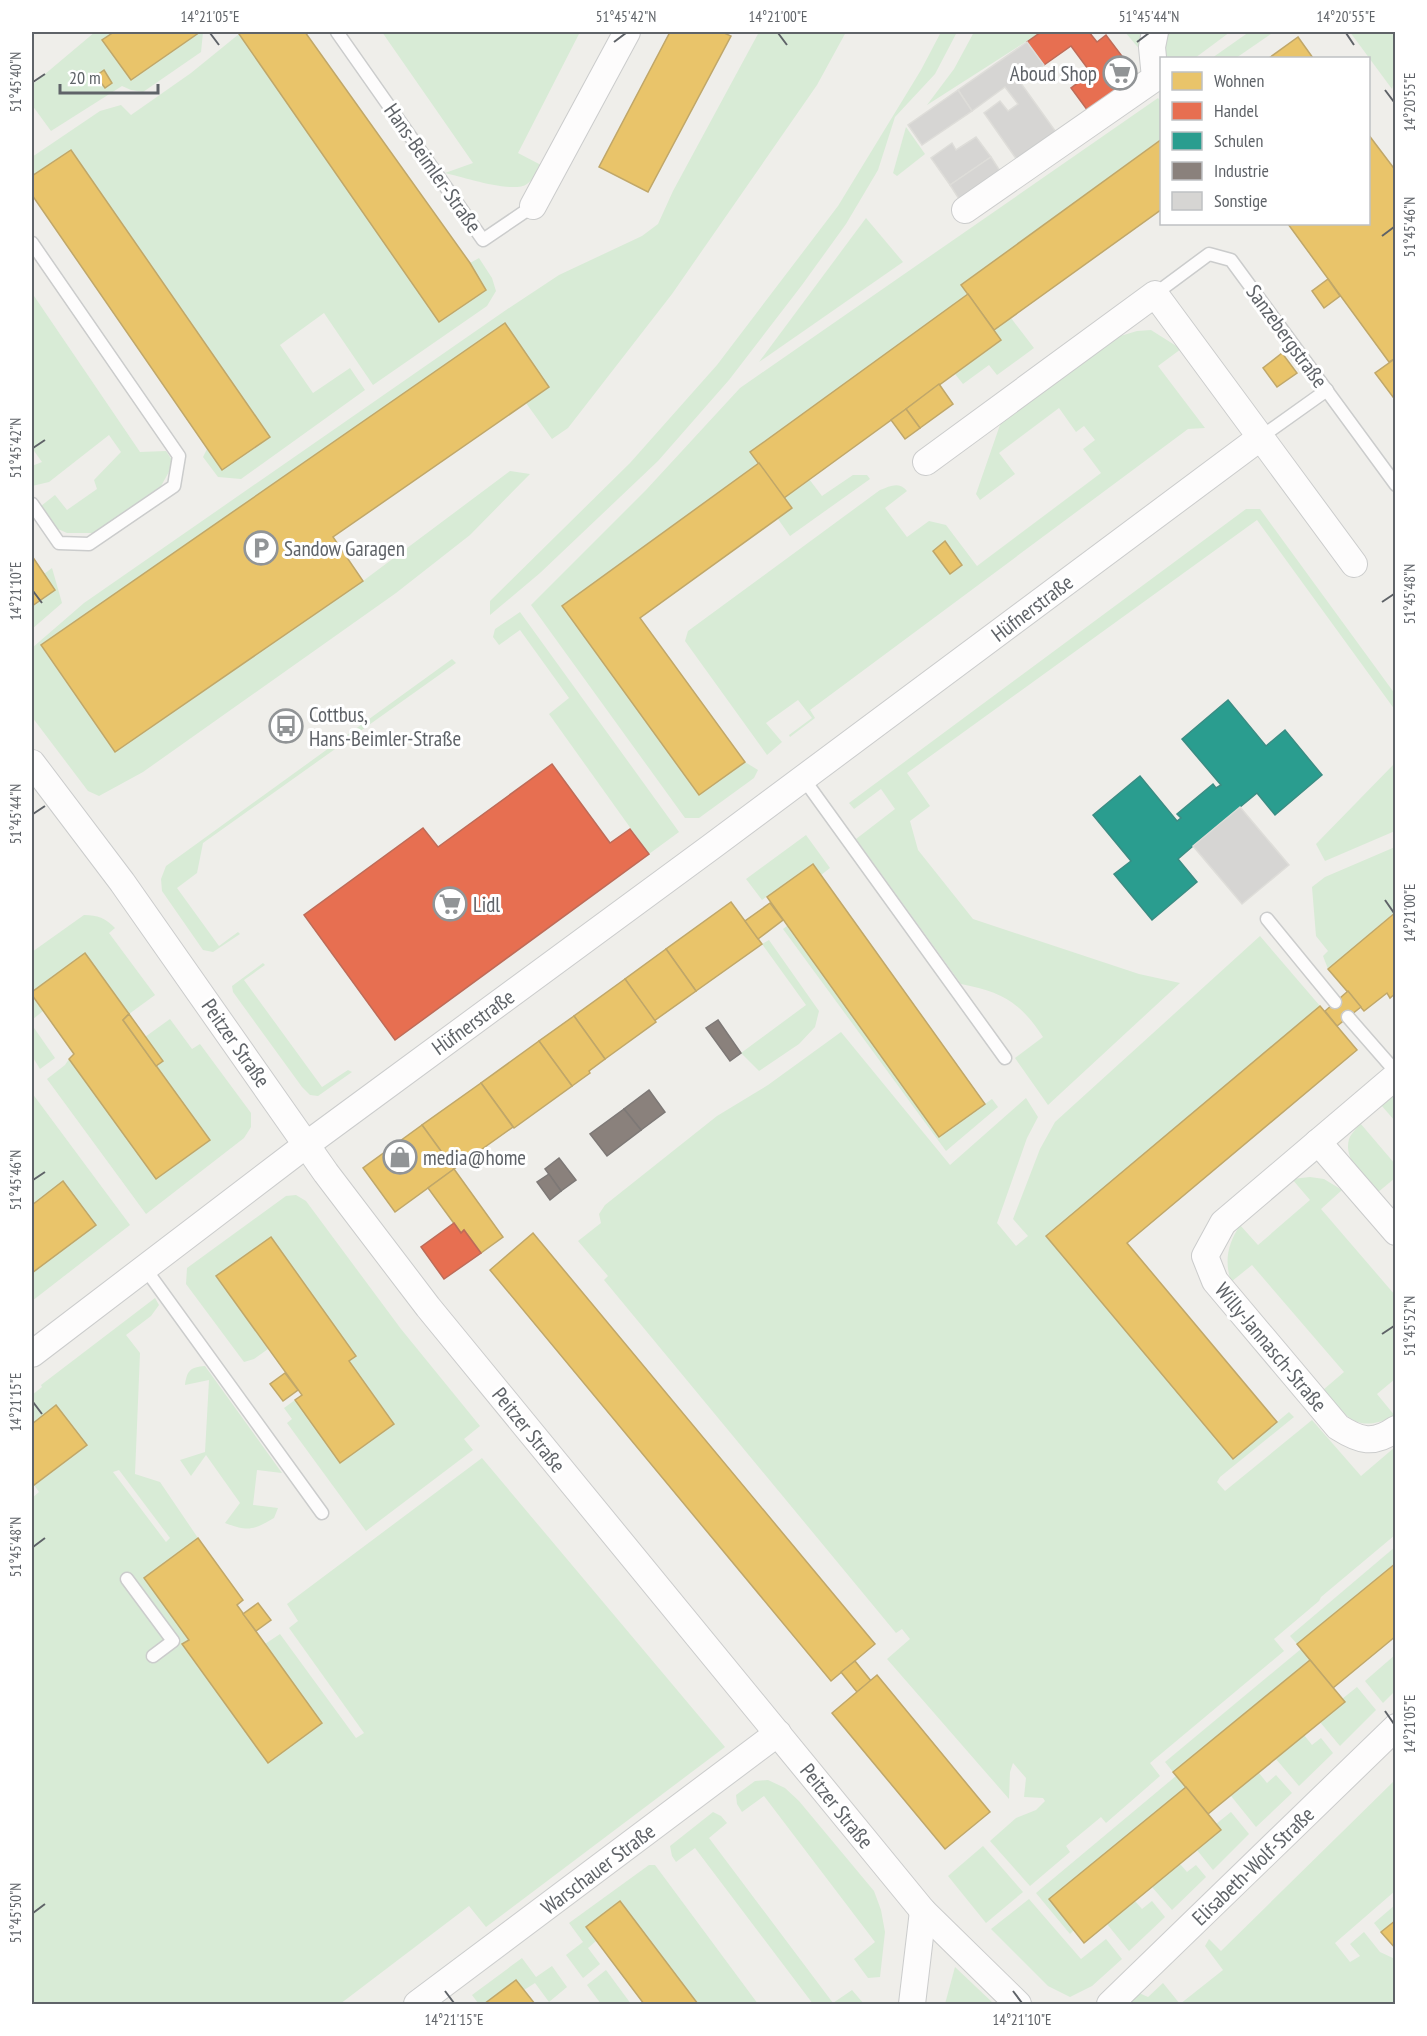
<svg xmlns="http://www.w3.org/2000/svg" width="1427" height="2036" font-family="'PT Sans Narrow',sans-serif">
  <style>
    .green { fill: #d8ebd6; fill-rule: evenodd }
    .homes { fill: #e9c46a; stroke: #c0a769; stroke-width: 1.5 }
    .shops { fill: #e76f51; stroke: #be6b58; stroke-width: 1.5 }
    .schools { fill: #2a9d8f; stroke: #3a8c83; stroke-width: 1.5 }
    .industry { fill: #8a817c; stroke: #7d7876; stroke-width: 1.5 }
    .building { fill: #d6d5d3; stroke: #deddd9; stroke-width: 1.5 }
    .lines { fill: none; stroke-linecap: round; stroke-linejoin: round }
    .lane-casing { stroke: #cbcccc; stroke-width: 15 }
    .street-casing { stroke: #cbcccc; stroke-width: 28 }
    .lane { stroke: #fdfcfc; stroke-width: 12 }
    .street { stroke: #fdfcfc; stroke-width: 26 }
    .ticks { fill: none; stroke: #5f6368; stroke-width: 2 }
    .labels { text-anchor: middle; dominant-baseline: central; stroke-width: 6; stroke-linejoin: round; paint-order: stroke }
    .poi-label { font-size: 21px; fill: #5f6368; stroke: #fff; text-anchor: start }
    .street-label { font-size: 21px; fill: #5f6368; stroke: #fff }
    .neatline { fill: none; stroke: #5f6368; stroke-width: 2 }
    .ticks-label { font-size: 15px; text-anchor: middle; fill: #5f6368 }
  </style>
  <rect width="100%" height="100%" fill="#efeeea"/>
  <g class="green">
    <path d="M95 32H114L102 40 131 80 200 32H203L201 52 143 92 131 90 122 86 51 131 32 105V85Z"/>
    <path d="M382 32H580L518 153 541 165C537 172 534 179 527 184 513 194 463 177 445 173L473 163Z"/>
    <path d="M759 32H846L817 85 672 294 568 428 552 439 526 403 549 387 505 324 41 646 115 752 363 581 510 471 530 474 470 535 396 593 143 772 99 796 88 791 32 717V648L84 603 506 310 559 275 642 236 658 224 673 191Z"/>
    <path d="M941 32H957L935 74 895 117 878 170 846 224 802 285 729 380 658 461 540 573 490 615V601L630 463 717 365 838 206 921 70Z"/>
    <path d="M974 32H1041L927 105 954 69Z"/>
    <path d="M1125 32H1143L1141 51Z"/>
    <path d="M1168 32H1230L1195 58H1165L1164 51Z"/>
    <path d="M1249 32H1274L1236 58H1212Z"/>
    <path d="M1350 32H1395V78L1392 89Z"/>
    <path d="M239 34 439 321 485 291 470 263 479 258 492 278 496 291 487 306 373 385 324 313 280 345 313 393 350 368 365 390 241 479 218 477 203 457 207 449 222 470 270 437 71 150 32 176V157L100 111 121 105 131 115 191 73Z"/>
    <path d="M1158 98 1161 102V139L962 285 968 294 751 451 759 463 562 606 699 795 745 762 758 770 754 778 699 818H685L531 605 646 490 740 388Z"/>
    <path d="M906 127 925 154 897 176 893 173Z"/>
    <path d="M866 218 903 262 759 362Z"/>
    <path d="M32 293 140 452 166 451 172 460 170 470 161 486 95 533H67L58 529 41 506 55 495 67 510 97 489 94 480 121 452 109 435 49 482 32 486V466L42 462 32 448Z"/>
    <path d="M1011 318 1034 348 997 375 989 365 963 384 955 374 1001 340 994 330Z"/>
    <path d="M1151 330 1181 349 1158 366 1205 428 1188 429 810 710 815 718 790 737 789 735 812 718 798 700 766 723 782 742 767 755 685 641 688 631 880 490C890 486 899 481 907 491L885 508 907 537 929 521 946 525 977 566 1101 473 1083 449 1095 440 1084 426 1076 432 1059 408 999 453 1015 474 980 500 976 494 1001 422 1117 337 1137 331Z"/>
    <path d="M853 475H867L870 479 790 536 778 519 791 508 784 498 809 479 822 496Z"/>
    <path d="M1246 509H1260L1395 694V710L1257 520 907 773 930 806 910 821 918 850 973 919 1139 974 1180 983 1048 1105 1015 1058 1043 1037C1020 1002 1002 992 961 984L856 839 895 809 881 789 854 809 849 803Z"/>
    <path d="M52 568 62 603 32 629V606L54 590 44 574Z"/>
    <path d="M520 612 679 832 649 854 549 714 569 698 520 630 499 645 493 637 495 629Z"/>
    <path d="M452 659 456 663 203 843 197 873 177 888 219 946 238 932 240 934 213 952 203 950 162 891 161 879 166 866Z"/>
    <path d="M1395 763V831L1325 861 1316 844Z"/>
    <path d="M806 835 830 868 821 875 812 864 762 900 746 879Z"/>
    <path d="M1395 847V912L1328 969 1323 956 1328 951 1316 936 1312 887 1325 877Z"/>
    <path d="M84 915C98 915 105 918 115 928L109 933 155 995 129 1014 85 953 32 992V952Z"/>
    <path d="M787 926 939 1136 992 1099 998 1107 946 1151 783 929Z"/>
    <path d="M1260 936 1320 1006 1046 1236 1233 1459 1289 1412 1294 1417 1220 1477 1217 1482 1225 1491 1312 1420 1361 1476 1395 1447V1535L1321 1597 1319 1601 1274 1639 1284 1651 1150 1763 1160 1776 1106 1823 1101 1817 1066 1846 1070 1852 1030 1886 990 1841 1016 1818 1036 1810 1045 1801 1043 1798 1024 1797 1026 1778 1013 1763 1010 1772 1009 1799 887 1659 910 1639 902 1629 896 1633 604 1280 608 1276 578 1241 601 1223 599 1214 605 1205 717 1116 768 1085 841 1032 950 1165 1026 1098 1038 1117 1027 1138 997 1223 1016 1246 1028 1236 1013 1219 1040 1149 1055 1122Z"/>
    <path d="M769 940 819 1011 815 1027 799 1044 759 1071 741 1053 806 1005 762 944Z"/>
    <path d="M263 963 265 965 244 980 322 1087 348 1070 352 1072 318 1096 310 1095 302 1087 233 992 232 986Z"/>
    <path d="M32 995 43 1011 32 1020Z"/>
    <path d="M170 1019 192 1049 200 1044 251 1113V1127L244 1138 146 1214 47 1079 65 1065 69 1059 156 1179 210 1140 156 1066 163 1061 145 1037Z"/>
    <path d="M32 1025 55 1058 40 1069 32 1056Z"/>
    <path d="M32 1093 130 1225 32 1301V1273L96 1225 63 1181 32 1205Z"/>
    <path d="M1395 1093V1121L1381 1105Z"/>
    <path d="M1360 1123 1395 1164V1178L1377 1193C1365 1179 1343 1160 1349 1139 1351 1134 1357 1128 1360 1123Z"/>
    <path d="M1310 1177 1324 1179 1342 1190 1321 1209 1395 1295V1379L1377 1394 1395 1416C1356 1434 1348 1418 1323 1390L1344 1372 1252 1265 1231 1282C1224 1260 1228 1244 1240 1225L1258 1245 1310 1200 1292 1179Z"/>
    <path d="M296 1195 306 1201 401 1329 480 1426 464 1439 473 1450 366 1531 287 1423 292 1419 284 1408 295 1400 340 1463 394 1423 349 1361 356 1356 271 1237 216 1276 268 1349 254 1359 244 1362 186 1284 187 1268 286 1196Z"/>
    <path d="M155 1298 159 1305 151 1316 126 1335 140 1353 135 1474 160 1482 198 1538 144 1578 189 1640 182 1645 268 1763 322 1723 265 1644 280 1634 356 1738 364 1733 289 1628 298 1621 287 1604 482 1458 725 1747 486 1927 469 1906 340 2004H32V1498L39 1492 34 1485 56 1406 32 1424V1395L42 1387 41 1385ZM119 1470 170 1538 166 1542 113 1472Z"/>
    <path d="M205 1366 282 1473 257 1470 253 1505 278 1508 274 1518C253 1530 249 1532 225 1523L240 1503 206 1455 191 1476 180 1460 205 1452 209 1380 185 1385C187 1371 190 1367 205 1366Z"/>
    <path d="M1395 1547V1563L1297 1644 1290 1636Z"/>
    <path d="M1301 1649 1310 1660 1173 1772 1165 1762Z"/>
    <path d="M1395 1655V1691L1383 1703 1365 1681Z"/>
    <path d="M1357 1687 1376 1710 1340 1746 1320 1722 1345 1702 1342 1699Z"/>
    <path d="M1304 1735 1312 1745 1321 1738 1333 1753 1299 1786 1276 1759Z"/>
    <path d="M1259 1773 1267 1783 1276 1775 1292 1793 1256 1827 1231 1796Z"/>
    <path d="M1176 1776 1186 1787 1049 1899 1074 1930 1070 1934 1036 1893Z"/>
    <path d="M768 1780 785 1788 799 1801 874 1891 881 1910 885 1932 880 1977 868 1978 854 1959 875 1942 764 1796 742 1812 737 1804 736 1795 755 1781Z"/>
    <path d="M1395 1780V1891L1335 1943 1350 1962 1360 1956 1350 1944 1364 1932 1380 1952 1395 1959V2004H1129L1139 1993 1148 1997 1163 1983 1180 2004 1223 1970 1205 1946 1209 1939 1221 1951Z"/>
    <path d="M713 1812 721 1816 727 1823 709 1838 833 2003 852 1990 864 2004H813L695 1848 676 1862 672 1856 670 1846Z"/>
    <path d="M1231 1812 1249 1834 1213 1870 1197 1850 1221 1830 1216 1824Z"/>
    <path d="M983 1846 1023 1892 986 1923 948 1876Z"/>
    <path d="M1180 1864 1187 1872 1196 1865 1206 1877 1172 1910 1152 1887Z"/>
    <path d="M649 1865H655L758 2004H698L620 1902 586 1927 596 1941 588 1948 600 1964 583 1978 566 1955 583 1942 569 1923Z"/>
    <path d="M1029 1899 1081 1959 1106 1939 1122 1959 1092 1986 1070 1997 1048 1986 991 1929Z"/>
    <path d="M1135 1901 1142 1909 1152 1901 1165 1917 1129 1951 1107 1924Z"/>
    <path d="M1395 1905V1920L1381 1932 1374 1923Z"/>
    <path d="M522 1958 536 1977 552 1966 567 1987 549 2002 535 1983 524 1990 516 1980 484 2004 478 2003 472 1995Z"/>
    <path d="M955 1967 994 2004H945Z"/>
    <path d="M606 1970 631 2004H601L587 1985Z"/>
  </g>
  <g class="homes">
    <path d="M114 32H200L131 80 102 40Z"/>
    <path d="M242 32H305L470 263 486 290 439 322 239 34Z"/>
    <path d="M670 32H722L731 36 648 192 599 167Z"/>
    <path d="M1298 37 1313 58H1269Z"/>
    <path d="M104 70 112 83 105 88 96 76Z"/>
    <path d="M1368 134 1396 171V358L1389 362 1288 224H1368Z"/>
    <path d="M1162 139V209L994 330 961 285Z"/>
    <path d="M71 150 270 437 222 470 32 195V176Z"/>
    <path d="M1328 279 1340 296 1324 308 1312 291Z"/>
    <path d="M968 294 1001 340 784 498 750 452Z"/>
    <path d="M505 323 549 387 333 537 363 581 115 752 41 645Z"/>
    <path d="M1282 353 1297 373 1277 387 1263 368Z"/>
    <path d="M1396 358V401L1375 373Z"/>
    <path d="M939 384 953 404 920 428 906 409Z"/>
    <path d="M906 409 920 428 905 439 891 420Z"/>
    <path d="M759 463 792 508 640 618 745 762 699 795 562 606Z"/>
    <path d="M945 541 962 565 950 574 933 551Z"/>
    <path d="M32 556 55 590 32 606Z"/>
    <path d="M813 864 985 1104 939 1137 767 897Z"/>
    <path d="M731 902 762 944 696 991 666 949Z"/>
    <path d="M770 903 783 920 758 939 745 921Z"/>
    <path d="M1396 912V993L1390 998 1387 993 1364 1011 1328 969Z"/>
    <path d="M666 949 696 991 654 1021 625 979Z"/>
    <path d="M85 953 129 1014 123 1020 210 1140 156 1179 69 1059 74 1054 32 995V992Z"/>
    <path d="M625 979 656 1022 605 1059 574 1016Z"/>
    <path d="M1348 991 1361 1007 1337 1026 1325 1011Z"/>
    <path d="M1320 1006 1357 1050 1127 1243 1277 1422 1233 1459 1046 1236Z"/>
    <path d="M129 1014 163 1061 156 1066 123 1020Z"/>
    <path d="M574 1016 605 1059 589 1071 590 1073 572 1086 539 1041Z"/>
    <path d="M539 1041 572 1086 514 1128 481 1083Z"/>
    <path d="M481 1083 513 1127 454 1169 422 1125Z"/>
    <path d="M422 1125 454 1169 395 1212 363 1168Z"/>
    <path d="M454 1169 503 1237 481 1253 464 1230 461 1233 428 1188Z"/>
    <path d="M63 1181 96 1225 32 1273V1205Z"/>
    <path d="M533 1233 875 1644 831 1681 490 1270Z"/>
    <path d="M271 1237 356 1356 349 1361 394 1424 340 1463 295 1400 302 1395 216 1276Z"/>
    <path d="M285 1373 298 1390 283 1401 270 1384Z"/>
    <path d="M56 1405 87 1445 34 1485 32 1481V1424Z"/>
    <path d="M198 1538 243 1600 237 1605 322 1723 268 1763 182 1644 189 1640 144 1578Z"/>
    <path d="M1396 1563V1636L1333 1688 1297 1644Z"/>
    <path d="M258 1603 271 1620 256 1631 243 1614Z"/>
    <path d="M1310 1660 1345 1702 1208 1814 1173 1772Z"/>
    <path d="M855 1661 871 1681 857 1692 841 1672Z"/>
    <path d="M877 1675 990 1812 945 1849 832 1713Z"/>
    <path d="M1186 1787 1221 1830 1084 1943 1049 1899Z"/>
    <path d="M620 1901 698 2004H644L586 1927Z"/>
    <path d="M1396 1920V1949L1381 1932Z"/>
    <path d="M516 1980 535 2004H484Z"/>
  </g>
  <g class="shops">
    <path d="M1041 32H1089L1097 42 1106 35 1137 76 1088 111 1071 88 1091 73 1071 46 1044 65 1027 42Z"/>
    <path d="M552 764 610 843 630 829 649 854 395 1040 304 915 423 828 438 847Z"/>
    <path d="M454 1223 461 1233 464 1230 481 1253 444 1279 421 1247Z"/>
  </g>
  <path class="schools" d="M1228 700 1266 746 1285 730 1322 775 1275 815 1257 793 1193 846 1178 859 1197 882 1152 920 1114 874 1131 861 1093 815 1140 776 1177 821 1181 818 1177 814 1213 784 1216 788 1221 785 1182 739Z"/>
  <g class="industry">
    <path d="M718 1020 741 1053 730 1061 706 1028Z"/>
    <path d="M649 1090 665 1112 641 1130 624 1109Z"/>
    <path d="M624 1109 641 1130 607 1156 590 1134Z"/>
    <path d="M559 1158 576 1180 561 1191 545 1169Z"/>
    <path d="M549 1174 561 1191 550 1200 537 1182Z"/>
  </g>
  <g class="building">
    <path d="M1027 42 1044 65 1020 82 1056 132 1017 160 984 113 1000 101 1008 111 1018 104 1005 87 972 111 958 90Z"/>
    <path d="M958 90 972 111 922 145 908 125Z"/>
    <path d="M976 137 991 157 950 185 931 158 952 143 956 150Z"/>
    <path d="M991 157 1000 171 959 199 950 185Z"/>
    <path d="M1240 807 1289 865 1242 904 1193 846Z"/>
  </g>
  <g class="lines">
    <g class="lane-casing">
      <g id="lane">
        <path d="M337 32 483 240 533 206"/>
        <path d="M32 243 179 456 174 486 89 544 59 543 32 504"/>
        <path d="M1155 294 1209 254 1231 260 1396 485"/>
        <path d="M1261 437 1327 390"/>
        <path d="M803 778 1005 1058"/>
        <path d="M1267 919 1335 1002"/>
        <path d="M1348 1017 1396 1072"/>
        <path d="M144 1267 322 1513"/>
        <path d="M127 1579 173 1641 153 1656"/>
      </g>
    </g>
    <g class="street-casing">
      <g id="street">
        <path d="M533 206 627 32"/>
        <path d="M965 210 1155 78 1152 47 1155 32"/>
        <path d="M926 462 1155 294 1354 564"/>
        <path d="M32 763 122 882 326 1173 428 1307 923 1911 1018 2004"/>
        <path d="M1396 1076 1223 1223 1205 1256 1215 1281 1338 1427C1360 1441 1373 1445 1396 1429"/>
        <path d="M1318 1142 1396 1232"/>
        <path d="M32 1354 306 1145 711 847 1261 437"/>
        <path d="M417 2004 778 1733"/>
        <path d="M912 2004 923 1911"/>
        <path d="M1110 2004 1396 1727"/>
      </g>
    </g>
    <use href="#lane" class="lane"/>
    <use href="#street" class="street"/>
  </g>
  <path class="ticks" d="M210 33 219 45M778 33 787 45M1346 33 1354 45M614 42 626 33M1137 42 1149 33M33 82 45 74M1385 90 1394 102M1382 236 1394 227M33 448 45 440M33 591 42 603M1382 602 1394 594M33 814 45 806M1385 900 1394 913M33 1180 45 1172M1382 1334 1394 1326M33 1402 42 1414M33 1547 45 1538M1385 1711 1394 1724M33 1913 45 1904M445 1991 454 2003M1013 1991 1022 2003"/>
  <defs>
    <g id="supermarket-ring" transform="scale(1.725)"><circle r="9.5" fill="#fff" stroke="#919496" stroke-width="1.5"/><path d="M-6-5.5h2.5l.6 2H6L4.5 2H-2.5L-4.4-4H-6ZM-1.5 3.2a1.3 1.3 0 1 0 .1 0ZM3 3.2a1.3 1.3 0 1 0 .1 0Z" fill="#919496"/></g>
    <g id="parking-ring" transform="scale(1.725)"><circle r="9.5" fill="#fff" stroke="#919496" stroke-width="1.5"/><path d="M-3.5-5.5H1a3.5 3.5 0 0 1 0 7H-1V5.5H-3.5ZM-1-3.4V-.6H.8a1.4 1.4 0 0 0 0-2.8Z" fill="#919496"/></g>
    <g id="bus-ring" transform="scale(1.725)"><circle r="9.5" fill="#fff" stroke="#919496" stroke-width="1.5"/><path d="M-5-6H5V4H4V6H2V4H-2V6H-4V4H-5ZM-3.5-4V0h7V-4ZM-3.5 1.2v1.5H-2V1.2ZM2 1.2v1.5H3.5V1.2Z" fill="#919496"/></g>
    <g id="shop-ring" transform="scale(1.725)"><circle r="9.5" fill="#fff" stroke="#919496" stroke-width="1.5"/><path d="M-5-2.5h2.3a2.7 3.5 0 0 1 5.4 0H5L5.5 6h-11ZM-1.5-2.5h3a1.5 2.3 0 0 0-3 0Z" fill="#919496"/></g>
  </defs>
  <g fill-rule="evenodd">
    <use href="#supermarket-ring" x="1120" y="73"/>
    <use href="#parking-ring" x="261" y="548"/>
    <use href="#bus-ring" x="286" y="726"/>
    <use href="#supermarket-ring" x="450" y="904"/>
    <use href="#shop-ring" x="400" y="1157"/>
  </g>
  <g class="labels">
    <g class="poi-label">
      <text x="1097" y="73" text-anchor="end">Aboud Shop</text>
      <text x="284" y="548">Sandow Garagen</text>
      <text x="309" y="714">Cottbus,<tspan x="309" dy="24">Hans-Beimler-Straße</tspan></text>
      <text x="473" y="904">Lidl</text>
      <text x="423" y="1157">media@home</text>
    </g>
    <g class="street-label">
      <text transform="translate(433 168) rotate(55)">Hans-Beimler-Straße</text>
      <text transform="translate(1287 336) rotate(54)">Sanzebergstraße</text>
      <text transform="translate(1032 608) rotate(-37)">Hüfnerstraße</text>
      <text transform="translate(473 1022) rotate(-36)">Hüfnerstraße</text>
      <text transform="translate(236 1043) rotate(55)">Peitzer Straße</text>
      <text transform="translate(1271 1347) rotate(50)">Willy-Jannasch-Straße</text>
      <text transform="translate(529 1430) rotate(51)">Peitzer Straße</text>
      <text transform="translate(837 1806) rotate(51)">Peitzer Straße</text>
      <text transform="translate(1253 1866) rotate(-44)">Elisabeth-Wolf-Straße</text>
      <text transform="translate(598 1869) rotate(-37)">Warschauer Straße</text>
    </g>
  </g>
  <rect width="1427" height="2036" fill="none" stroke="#ffffff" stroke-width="66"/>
  <rect x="1160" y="57" width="210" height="168" fill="#ffffff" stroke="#bfc1c3" stroke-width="1.5"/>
  <rect x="1172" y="72" width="30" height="18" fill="#e9c46a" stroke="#bfc1c3" stroke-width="1.5"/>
  <text x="1214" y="87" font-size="18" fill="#5f6368">Wohnen</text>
  <rect x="1172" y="102" width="30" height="18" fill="#e76f51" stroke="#bfc1c3" stroke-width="1.5"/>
  <text x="1214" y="117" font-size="18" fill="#5f6368">Handel</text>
  <rect x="1172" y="132" width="30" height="18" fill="#2a9d8f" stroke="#bfc1c3" stroke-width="1.5"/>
  <text x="1214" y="147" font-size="18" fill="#5f6368">Schulen</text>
  <rect x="1172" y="162" width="30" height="18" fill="#8a817c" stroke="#bfc1c3" stroke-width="1.5"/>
  <text x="1214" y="177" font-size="18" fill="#5f6368">Industrie</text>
  <rect x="1172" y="192" width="30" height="18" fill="#d6d5d3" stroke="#bfc1c3" stroke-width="1.5"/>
  <text x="1214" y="207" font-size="18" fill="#5f6368">Sonstige</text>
  <path d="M60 84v9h98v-9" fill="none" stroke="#5f6368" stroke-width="3"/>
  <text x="69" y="84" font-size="18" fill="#5f6368" stroke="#ffffff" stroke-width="4.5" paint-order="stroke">20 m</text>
  <rect x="33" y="33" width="1361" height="1970" class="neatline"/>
  <g class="ticks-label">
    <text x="210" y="22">14°21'05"E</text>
    <text x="626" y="22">51°45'42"N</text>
    <text x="778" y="22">14°21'00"E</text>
    <text x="1149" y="22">51°45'44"N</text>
    <text x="1346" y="22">14°20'55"E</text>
    <text transform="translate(16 82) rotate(-90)" y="5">51°45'40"N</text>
    <text transform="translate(1410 102) rotate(-90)" y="5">14°20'55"E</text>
    <text transform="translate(1410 227) rotate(-90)" y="5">51°45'46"N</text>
    <text transform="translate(16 448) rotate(-90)" y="5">51°45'42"N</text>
    <text transform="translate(16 591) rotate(-90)" y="5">14°21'10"E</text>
    <text transform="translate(1410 594) rotate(-90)" y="5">51°45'48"N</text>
    <text transform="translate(16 814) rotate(-90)" y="5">51°45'44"N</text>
    <text transform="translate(1410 913) rotate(-90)" y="5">14°21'00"E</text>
    <text transform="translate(16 1180) rotate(-90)" y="5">51°45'46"N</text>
    <text transform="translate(1410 1326) rotate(-90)" y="5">51°45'52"N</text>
    <text transform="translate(16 1402) rotate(-90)" y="5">14°21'15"E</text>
    <text transform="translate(16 1547) rotate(-90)" y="5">51°45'48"N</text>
    <text transform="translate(1410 1724) rotate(-90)" y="5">14°21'05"E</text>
    <text transform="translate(16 1913) rotate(-90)" y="5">51°45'50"N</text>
    <text x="454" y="2025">14°21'15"E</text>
    <text x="1022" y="2025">14°21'10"E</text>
  </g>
</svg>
